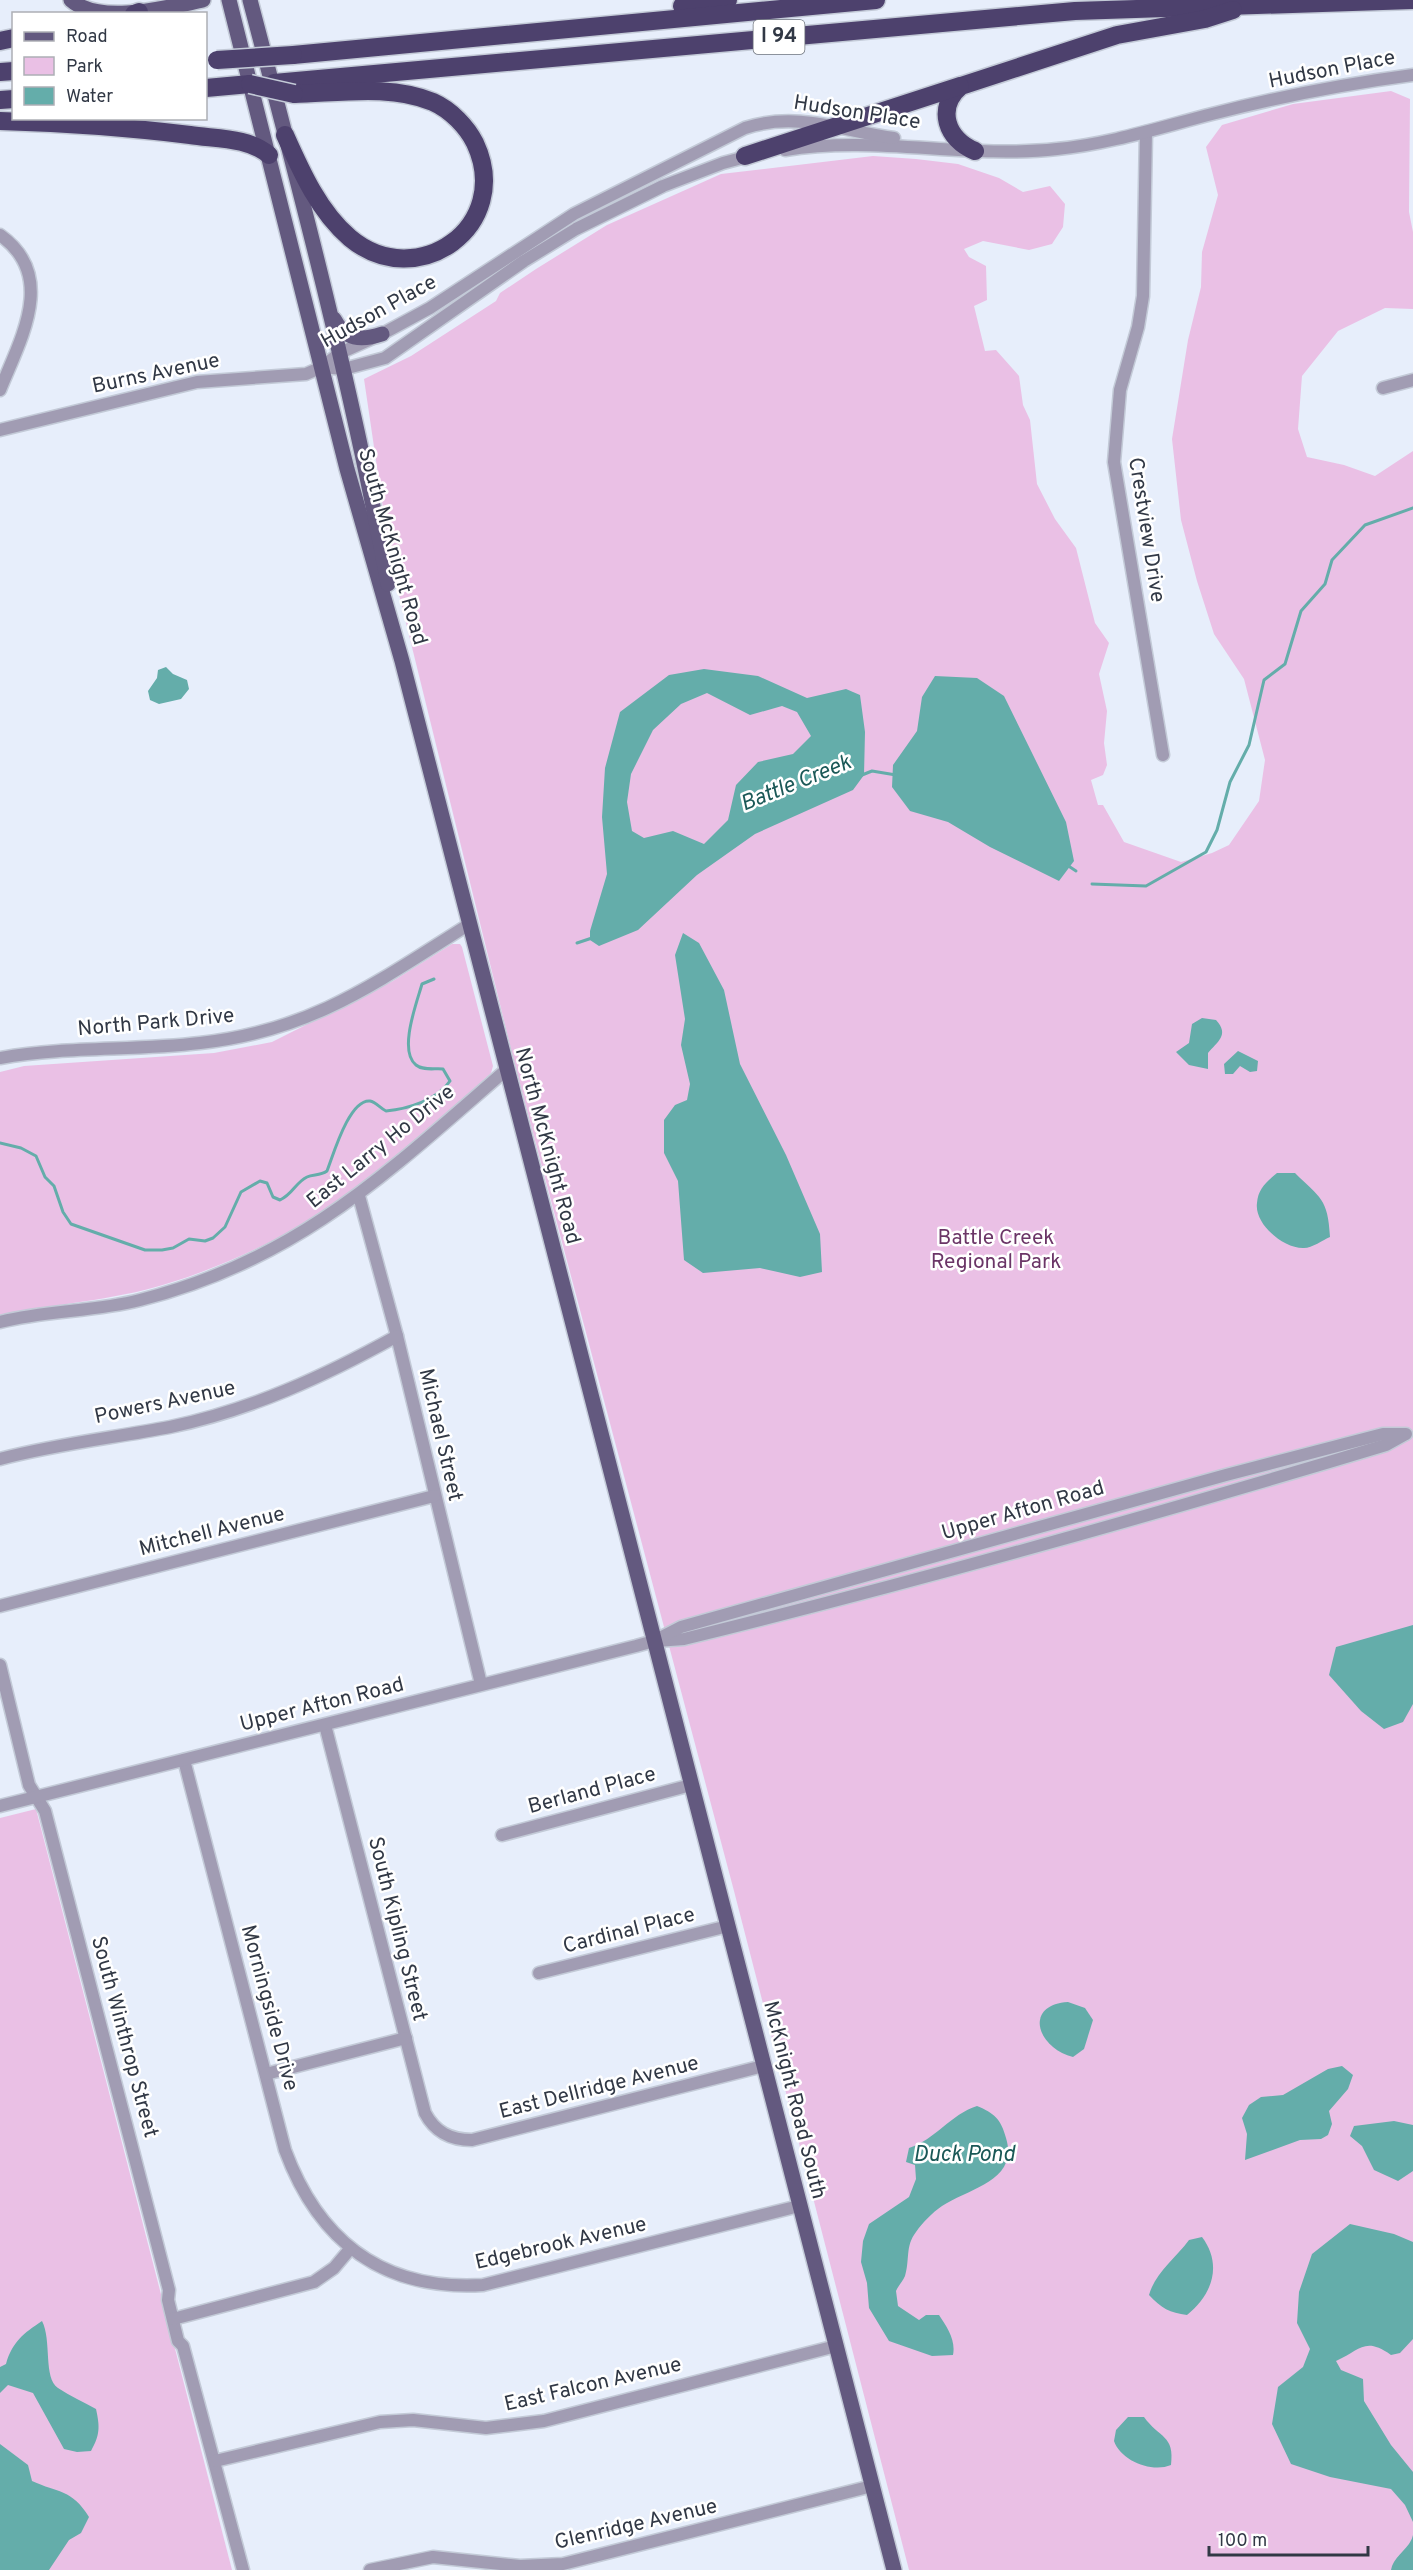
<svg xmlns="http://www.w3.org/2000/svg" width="1413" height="2570" font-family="Overpass,sans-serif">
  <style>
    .green { fill: #eac0e5 }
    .water { fill: #64adaa; fill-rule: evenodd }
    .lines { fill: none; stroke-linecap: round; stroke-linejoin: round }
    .stream { stroke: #64adaa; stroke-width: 3 }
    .minor-casing { stroke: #c3cad7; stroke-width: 15 }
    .major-casing { stroke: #c3cad7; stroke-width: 18 }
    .highway-casing { stroke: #c3cad7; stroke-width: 21 }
    .minor { stroke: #a19cb3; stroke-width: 12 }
    .major { stroke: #63597f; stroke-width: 15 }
    .highway { stroke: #4d416d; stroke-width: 18 }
    .highway-bridge-casing { stroke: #c3cad7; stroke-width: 21; stroke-linecap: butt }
    .highway-bridge { stroke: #4d416d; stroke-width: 18 }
    .labels { text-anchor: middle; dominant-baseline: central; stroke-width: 5; stroke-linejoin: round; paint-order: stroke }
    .shield { fill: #fff; stroke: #6f747d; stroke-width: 1.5 }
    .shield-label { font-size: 20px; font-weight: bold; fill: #313845 }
    .street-label { font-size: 21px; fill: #313845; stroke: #fff }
    .park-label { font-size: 21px; fill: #6b3567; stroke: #fff }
    .water-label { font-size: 22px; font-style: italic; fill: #1a5857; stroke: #fff }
  </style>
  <rect width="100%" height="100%" fill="#e7eefb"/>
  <g class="green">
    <path d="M1391 91 1410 99 1409 212 1413 232V309L1385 308 1338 331 1302 376 1298 429 1307 457 1344 465 1375 476 1413 451V2570H909L734 1891 514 1061 391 562 364 379 411 356 496 301 500 293 536 269 607 225 721 174 873 156 916 159 958 164 999 178 1023 192 1050 186 1065 204 1063 227 1052 244 1029 250 983 241 964 249 969 257 986 266 987 300 974 306 985 351 996 350 1019 376 1023 405 1030 420 1037 484 1055 519 1076 548 1095 623 1109 643 1099 674 1107 711 1104 743 1107 765 1103 775 1091 780 1098 805H1103L1124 842 1181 862 1212 853 1229 845 1259 801 1265 760 1244 679 1214 634 1197 581 1181 520 1172 439 1188 340 1201 287 1202 252 1218 195 1206 147 1222 125 1293 104Z"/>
    <path d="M452 944H460L462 947 493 1066 491 1073C446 1113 402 1158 353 1192 296 1232 232 1264 166 1284 112 1301 55 1303 0 1316V1072L24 1066 214 1053 272 1042 393 981Z"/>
    <path d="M36 1809 232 2570H0V1818Z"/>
  </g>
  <g class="water">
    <path d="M166 667 173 674 187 680 189 689 181 699 159 704 150 700 148 691 157 678 158 670Z"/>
    <path d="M704 669 758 676 807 698 846 689 860 695 865 732 864 775 853 790 755 834 697 875 638 930 599 946 590 940V931L607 874 602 817 605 768 620 712 669 675ZM707 693 750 715 782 706 797 712 811 736 793 754 758 762 736 785 728 820 704 844 673 831 644 838 632 831 627 802 631 774 653 730 681 704Z"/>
    <path d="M935 676 977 678 1004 696 1066 822 1074 861 1059 881 990 847 948 822 910 811 892 787 893 765 917 731 922 697Z"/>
    <path d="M683 933 699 943 724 990 740 1064 786 1155 820 1234 822 1272 800 1277 760 1268 703 1273 684 1260 678 1181 664 1153V1120L675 1105 687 1100 690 1084 681 1045 685 1019 675 955Z"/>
    <path d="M1202 1018 1216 1020C1230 1035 1217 1042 1208 1053V1069L1189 1065 1176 1052 1189 1043 1192 1024Z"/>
    <path d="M1238 1051 1258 1061 1257 1071 1250 1072 1240 1066 1233 1074H1225L1224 1064Z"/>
    <path d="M1277 1173H1295C1320 1198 1328 1198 1330 1237 1323 1240 1312 1248 1304 1248 1284 1249 1254 1224 1257 1203 1258 1189 1266 1182 1277 1173Z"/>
    <path d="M1413 1625V1704L1403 1722 1384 1729 1361 1711 1329 1675 1336 1647Z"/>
    <path d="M1068 2002 1085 2008 1093 2020 1084 2049 1073 2057C1037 2048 1023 2005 1068 2002Z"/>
    <path d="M1342 2066 1353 2075 1348 2089 1329 2111 1332 2124 1328 2135 1321 2139 1300 2140 1245 2160 1247 2134 1242 2118 1249 2105 1261 2097 1283 2095 1328 2069Z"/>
    <path d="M977 2106C994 2113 1001 2119 1006 2138 1019 2181 969 2188 942 2206 932 2213 923 2222 916 2232 905 2246 910 2260 905 2276 903 2281 898 2286 896 2291L898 2306 919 2320 926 2315H939C947 2327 956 2340 953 2355L932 2356 889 2341 869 2308 867 2283 861 2262 863 2241 869 2224 909 2197 916 2179 915 2165 906 2162 909 2148C935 2140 951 2114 977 2106Z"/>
    <path d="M1394 2121 1413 2125V2171L1398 2181 1374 2170 1362 2146 1350 2136 1354 2126Z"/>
    <path d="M1350 2224 1394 2234 1413 2242V2339L1400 2353 1391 2355C1364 2336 1360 2351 1336 2361L1341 2370 1363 2379 1364 2401 1391 2445 1413 2472V2522L1405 2505 1391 2489 1330 2477 1291 2464 1272 2424 1278 2387 1303 2367 1310 2349 1297 2323 1299 2292 1312 2254Z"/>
    <path d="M1202 2237C1223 2265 1212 2295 1187 2315 1170 2313 1161 2308 1149 2295 1155 2273 1175 2259 1189 2240Z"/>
    <path d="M42 2321C52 2340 43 2378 58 2388 70 2396 84 2402 96 2409 100 2427 100 2435 91 2451L77 2452 64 2449 33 2393 8 2385 0 2393V2367L6 2364C12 2342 24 2333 42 2321Z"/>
    <path d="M1128 2417H1144C1159 2438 1175 2435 1171 2465 1152 2473 1121 2461 1114 2441L1116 2430Z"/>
    <path d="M0 2444 28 2465 32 2481C58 2493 72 2489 89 2517L81 2533 69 2540 49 2570H0Z"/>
    <path d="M1413 2535V2570H1391C1393 2556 1410 2549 1413 2535Z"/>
  </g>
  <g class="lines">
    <g class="stream">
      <path d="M862 775 872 771 896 775"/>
      <path d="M1067 865 1076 871"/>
      <path d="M1092 884 1146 886 1206 852 1217 830 1230 782 1249 745 1264 680 1285 664 1301 611 1325 584 1332 560 1365 525 1413 508"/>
      <path d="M577 943 592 938"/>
      <path d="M0 1143 21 1148 36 1156 45 1177 54 1186 63 1212 71 1224 145 1250H162L173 1248 189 1239 205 1241 213 1238 225 1227 241 1192 260 1181 267 1183 273 1197 280 1200C293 1194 295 1183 307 1177 313 1174 320 1176 327 1171 333 1156 349 1099 370 1101 376 1102 380 1108 386 1111 408 1109 437 1100 450 1081L443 1069C435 1068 423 1071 416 1065 398 1051 417 1002 422 984L434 979"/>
    </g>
    <g class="minor-casing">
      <g id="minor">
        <path d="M1146 132 1143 296 1138 327 1120 390 1114 462 1163 755"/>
        <path d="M785 150C875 135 966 159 1057 149 1110 144 1161 127 1212 114 1278 97 1345 84 1413 75"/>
        <path d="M0 235C58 276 20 340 0 390"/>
        <path d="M322 367 344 369 385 358 524 261 576 229 663 186 723 163 753 155"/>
        <path d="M1383 388 1413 380"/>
        <path d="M0 430 197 382 306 374 322 367 340 353 382 334 430 308 574 214 745 128C797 111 843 131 894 138"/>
        <path d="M0 1058C67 1046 133 1051 200 1043 312 1031 377 982 468 925"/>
        <path d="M359 1196 397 1336 481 1684"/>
        <path d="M0 1322C46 1310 94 1312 140 1300 298 1260 387 1173 506 1070"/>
        <path d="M0 1459C56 1444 113 1438 170 1427 251 1410 325 1376 397 1336"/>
        <path d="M0 1606 434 1496"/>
        <path d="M656 1641 684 1639C920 1581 1154 1515 1386 1445L1404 1435"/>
        <path d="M0 1665 29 1785 45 1811 169 2290 168 2300 178 2341 183 2346 243 2570"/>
        <path d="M325 1725 425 2113C435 2132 450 2140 472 2140L763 2066"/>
        <path d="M184 1760 285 2150C319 2242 384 2291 483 2285L799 2206"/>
        <path d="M0 1806 636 1646 654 1641 681 1627 1226 1475 1383 1434H1406"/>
        <path d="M502 1835 691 1785"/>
        <path d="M539 1973 728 1926"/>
        <path d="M266 2074 406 2038"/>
        <path d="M173 2319 314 2282 334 2268 350 2249"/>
        <path d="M215 2461 380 2422 413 2420 486 2428 544 2421 836 2346"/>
        <path d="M370 2570 433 2557 520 2566 563 2564 872 2486"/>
      </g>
    </g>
    <g class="major-casing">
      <g id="major">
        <path d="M71 0C100 26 169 7 203 0"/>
        <path d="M229 0 347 469 402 661 894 2570"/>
        <path d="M250 0C301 193 352 387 388 584"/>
        <path d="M334 319C345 340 361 341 382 334"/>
      </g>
    </g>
    <g class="highway-casing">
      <g id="highway">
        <path d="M682 6 728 0"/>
        <path d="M134 14 139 12"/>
        <path d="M0 41 14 38"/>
        <path d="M293 55 876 0"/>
        <path d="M0 72 14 71"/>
        <path d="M274 83 1075 11 1413 0"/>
        <path d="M206 88 250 84"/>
        <path d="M0 100 14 99"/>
        <path d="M0 121C64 123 126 127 190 135 216 139 248 137 269 155"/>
        <path d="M285 135C301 171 319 212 350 238 417 294 514 226 475 143 467 127 451 110 433 102 391 84 338 93 294 94"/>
        <path d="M975 151C947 140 935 108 961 86L1117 35 1205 19 1233 10"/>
        <path d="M745 156 960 86"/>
      </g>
    </g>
    <use href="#minor" class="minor"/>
    <use href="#major" class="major"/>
    <use href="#highway" class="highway"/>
    <g class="highway-bridge-casing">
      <g id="highway-bridge">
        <path d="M217 60 293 55"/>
        <path d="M250 84 294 94"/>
      </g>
    </g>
    <use href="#highway-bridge" class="highway-bridge"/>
  </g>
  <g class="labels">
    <rect class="shield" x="753.5" y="20" width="51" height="34" rx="4.5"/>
    <g class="shield-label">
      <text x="779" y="37">I 94</text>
    </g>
    <g class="street-label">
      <text transform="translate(1332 70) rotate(-11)">Hudson Place</text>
      <text transform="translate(857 113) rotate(9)">Hudson Place</text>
      <text transform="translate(379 312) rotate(-29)">Hudson Place</text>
      <text transform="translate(156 374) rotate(-12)">Burns Avenue</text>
      <text transform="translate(1146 530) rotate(81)">Crestview Drive</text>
      <text transform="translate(392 547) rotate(74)">South McKnight Road</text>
      <text transform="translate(156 1023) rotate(-5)">North Park Drive</text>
      <text transform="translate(547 1146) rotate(75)">North McKnight Road</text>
      <text transform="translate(381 1147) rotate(-39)">East Larry Ho Drive</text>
      <text transform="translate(165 1403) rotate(-12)">Powers Avenue</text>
      <text transform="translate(440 1435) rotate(77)">Michael Street</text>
      <text transform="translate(1023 1511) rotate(-16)">Upper Afton Road</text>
      <text transform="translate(212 1532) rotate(-14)">Mitchell Avenue</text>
      <text transform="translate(322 1705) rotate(-14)">Upper Afton Road</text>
      <text transform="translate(592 1791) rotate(-15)">Berland Place</text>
      <text transform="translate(397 1929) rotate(76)">South Kipling Street</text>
      <text transform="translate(629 1931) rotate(-14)">Cardinal Place</text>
      <text transform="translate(269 2008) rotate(75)">Morningside Drive</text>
      <text transform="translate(124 2037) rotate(75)">South Winthrop Street</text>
      <text transform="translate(599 2088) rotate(-14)">East Dellridge Avenue</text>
      <text transform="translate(794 2100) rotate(76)">McKnight Road South</text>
      <text transform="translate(561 2244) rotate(-13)">Edgebrook Avenue</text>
      <text transform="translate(593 2385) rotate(-13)">East Falcon Avenue</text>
      <text transform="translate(636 2525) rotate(-13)">Glenridge Avenue</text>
    </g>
    <g class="park-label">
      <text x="996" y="1238">Battle Creek<tspan x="996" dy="24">Regional Park</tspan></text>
    </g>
    <g class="water-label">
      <text transform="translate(796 784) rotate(-22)">Battle Creek</text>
      <text x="964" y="2155">Duck Pond</text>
    </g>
  </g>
  <rect x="12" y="12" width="195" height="108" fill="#ffffff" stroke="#adafb5" stroke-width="1.5"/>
  <rect x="24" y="32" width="30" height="9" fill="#63597f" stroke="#adafb5" stroke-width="1.5"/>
  <text x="66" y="42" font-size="18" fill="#313845">Road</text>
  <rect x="24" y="57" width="30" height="18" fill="#eac0e5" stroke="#adafb5" stroke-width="1.5"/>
  <text x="66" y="72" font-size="18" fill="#313845">Park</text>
  <rect x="24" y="87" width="30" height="18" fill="#64adaa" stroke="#adafb5" stroke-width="1.5"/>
  <text x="66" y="102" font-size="18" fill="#313845">Water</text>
  <path d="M1209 2546v9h159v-9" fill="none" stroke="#313845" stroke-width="3"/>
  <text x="1218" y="2546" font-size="18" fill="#313845" stroke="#ffffff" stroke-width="4.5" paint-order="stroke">100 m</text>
</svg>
